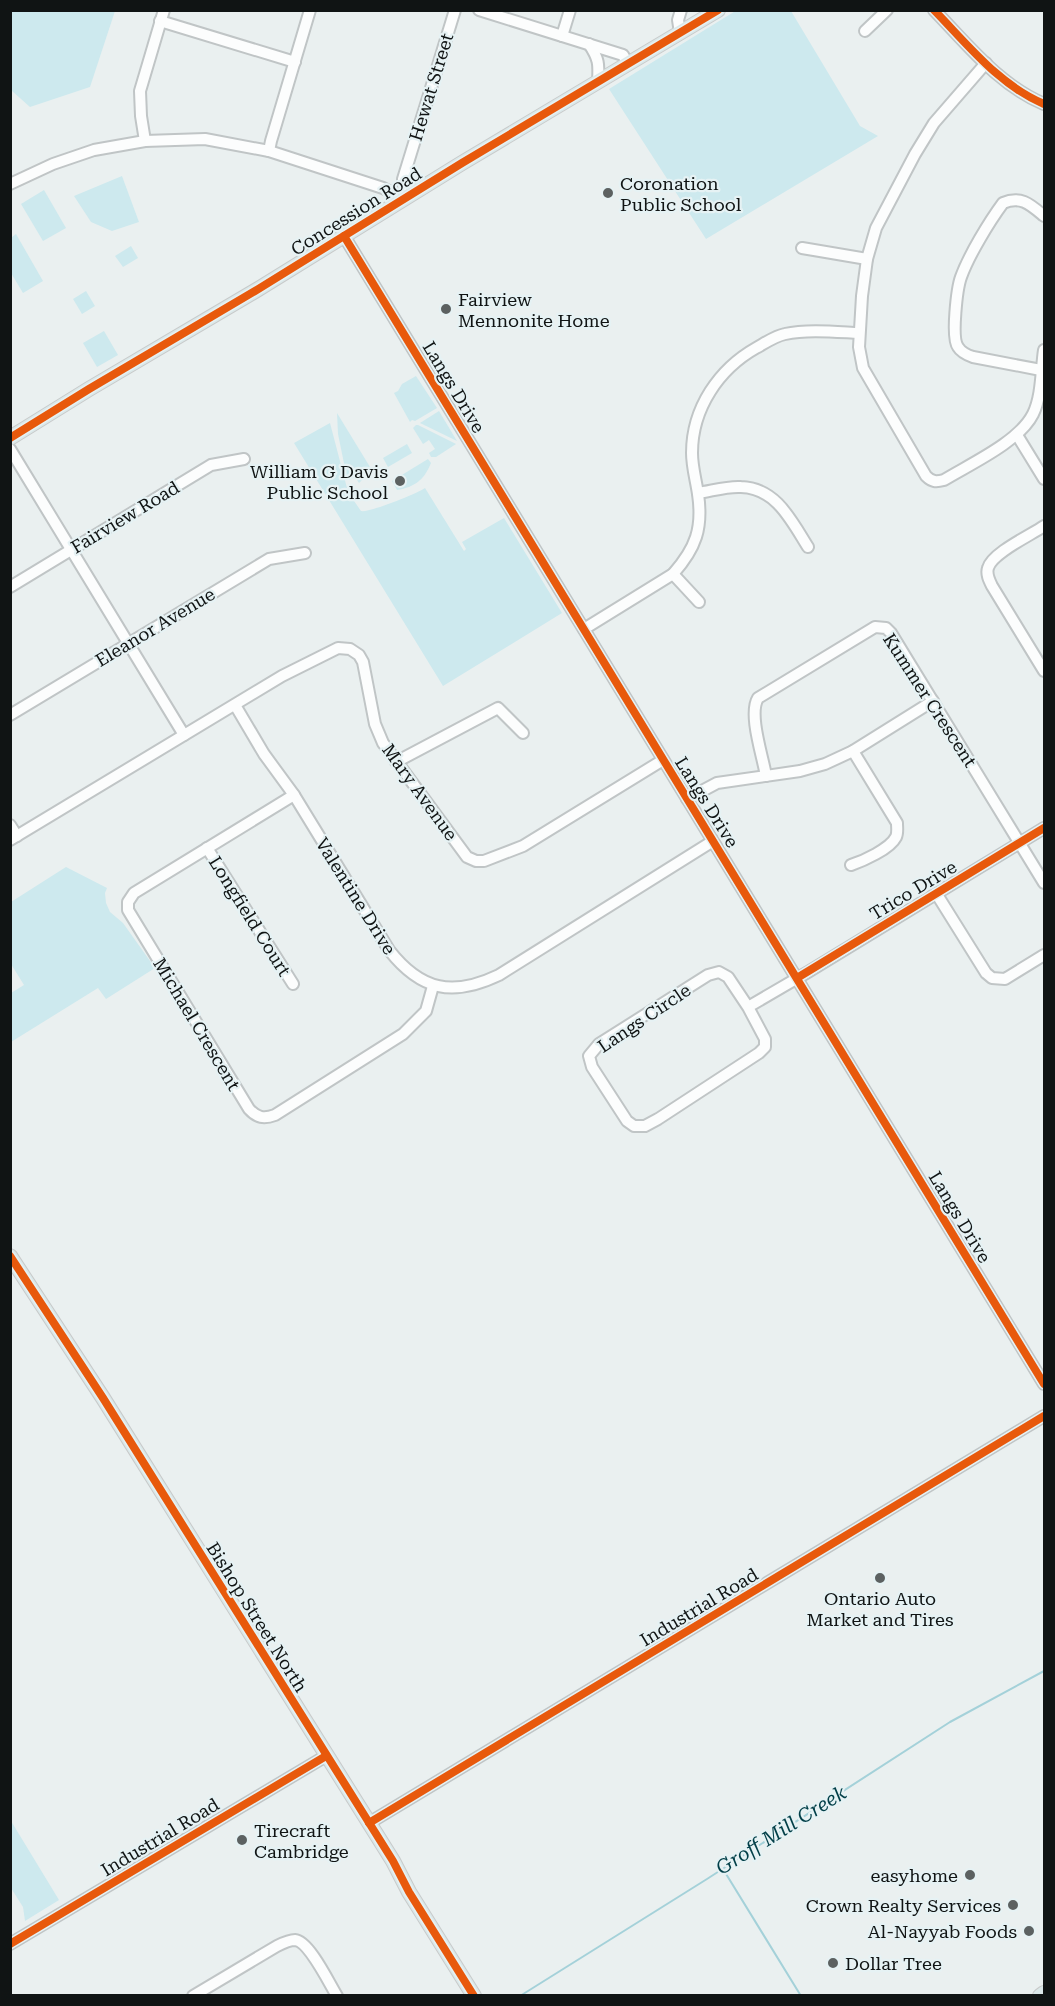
<svg xmlns="http://www.w3.org/2000/svg" width="1055" height="2006" font-family="'Roboto Serif',serif">
  <style>
    .green { fill: #cde9ee }
    .lines { fill: none; stroke-linecap: round; stroke-linejoin: round }
    .stream { stroke: #a4d1d9; stroke-width: 2 }
    .minor-casing { stroke: #c0c5c6; stroke-width: 14 }
    .major-casing { stroke: #c8caca; stroke-width: 16 }
    .minor { stroke: #fcfdfd; stroke-width: 10 }
    .major { stroke: #dbe8e9; stroke-width: 14 }
    .cycleway-casing { stroke: #e6f2f4; stroke-width: 11 }
    .cycleway { stroke: #e8590c; stroke-width: 8 }
    .poi-dot { fill: #5c6161; stroke: #e6f2f4; stroke-width: 2 }
    .labels { text-anchor: middle; dominant-baseline: central; stroke-width: 4.5; stroke-linejoin: round; paint-order: stroke }
    .street-label { font-size: 18px; fill: #101414; stroke: #e6f2f4 }
    .poi-label { font-size: 18px; fill: #101414; stroke: #e6f2f4; text-anchor: start }
    .water-label { font-size: 20px; font-style: italic; fill: #023f48; stroke: #e6f2f4 }
  </style>
  <rect width="100%" height="100%" fill="#eaf0f0"/>
  <g class="green">
    <path d="M737 10 791 11 860 126 878 136 706 239 609 89Z"/>
    <path d="M10 11H115L90 87 30 107 11 90Z"/>
    <path d="M122 176 139 222 112 231 91 222 74 196Z"/>
    <path d="M44 190 66 228 43 241 21 204Z"/>
    <path d="M16 234 43 281 23 293 11 273V238Z"/>
    <path d="M131 246 138 258 123 267 115 256Z"/>
    <path d="M86 291 95 306 82 314 73 299Z"/>
    <path d="M104 331 118 355 97 367 83 343Z"/>
    <path d="M416 376 437 408 415 421 412 420 410 422 394 393 398 391 402 384Z"/>
    <path d="M439 411 457 441 420 423Z"/>
    <path d="M337 413 370 467 359 474 362 480 359 483 355 477 349 480 347 478 338 434Z"/>
    <path d="M330 423 347 488 344 494 352 498 361 511C369 513 416 494 425 488L464 551 466 549 462 542 504 518 562 613 443 686 294 443Z"/>
    <path d="M416 425H418L456 444 436 457H431L429 453 435 449 429 440 423 444 413 428Z"/>
    <path d="M407 444 412 453 388 467 383 458Z"/>
    <path d="M428 459 431 463C424 480 415 487 397 490L392 481Z"/>
    <path d="M66 867 107 888 105 893 106 903 110 912 123 923 155 968 106 999 98 988 11 1042V993L24 985 11 964V902Z"/>
    <path d="M11 1821 59 1900 25 1921 23 1907 11 1888Z"/>
  </g>
  <g class="lines">
    <g class="stream">
      <path d="M723 1869 801 1996"/>
      <path d="M520 1996 707 1879 950 1722 1044 1671"/>
    </g>
    <g class="minor-casing">
      <g id="minor">
        <path d="M479 10 623 55 628 64"/>
        <path d="M934 10C968 45 999 85 1044 104"/>
        <path d="M160 21 295 62"/>
        <path d="M865 31 887 10"/>
        <path d="M680 33 678 20 681 10"/>
        <path d="M562 36 570 10"/>
        <path d="M589 44C599 59 599 64 598 81"/>
        <path d="M986 63 934 123 915 154 876 228 867 259 862 296 859 347 863 368 926 476C932 482 936 482 944 480 970 464 1019 442 1033 414 1042 396 1041 370 1044 350"/>
        <path d="M145 141 141 116 140 91 164 10"/>
        <path d="M269 151 271 141 310 10"/>
        <path d="M10 184 53 164 94 150 145 141 205 139 269 151 383 188 404 199"/>
        <path d="M404 199 403 179 455 10"/>
        <path d="M344 236 1044 1384"/>
        <path d="M802 248 867 259"/>
        <path d="M1041 370 973 357C967 355 961 352 958 347 951 338 957 288 961 277 969 255 989 222 1003 203 1021 195 1031 205 1044 216"/>
        <path d="M1017 435 1044 479"/>
        <path d="M10 449 184 735"/>
        <path d="M698 493C712 491 727 486 741 487 776 488 791 520 808 547"/>
        <path d="M1044 526C1031 535 992 553 988 568 986 574 989 580 992 586L1044 671"/>
        <path d="M673 574 699 602"/>
        <path d="M10 587 211 465 244 459"/>
        <path d="M584 629 673 574C696 548 703 528 698 494 696 480 692 467 692 453 692 408 719 369 756 348 765 343 775 336 785 334 807 329 837 332 859 333"/>
        <path d="M235 705 264 754 294 795 389 950C421 991 453 997 499 975L713 841"/>
        <path d="M10 715 269 559 305 553"/>
        <path d="M396 762 498 708 523 733"/>
        <path d="M766 776C763 757 748 714 758 698L875 627 886 628 891 633 1044 883"/>
        <path d="M294 795 134 893 128 902V910L249 1109C257 1118 264 1119 275 1115L403 1034 426 1011 433 986"/>
        <path d="M687 799 717 783 800 771 825 764 853 751 933 701"/>
        <path d="M10 825 17 836"/>
        <path d="M10 840 282 676 338 648 350 649 359 655 363 662 375 724 383 743 467 857 476 861H484L523 846 663 760"/>
        <path d="M207 848 293 984"/>
        <path d="M851 865C863 861 890 849 896 837 898 833 897 828 897 823L853 751"/>
        <path d="M936 893 986 973 992 978 1005 979 1044 955"/>
        <path d="M748 1007 728 977 719 972 708 975 599 1044 589 1056 592 1067 627 1121 634 1126H645L658 1119 759 1053 765 1047V1039L748 1007 808 972 1044 828"/>
        <path d="M369 1823 1044 1416"/>
        <path d="M10 1944 326 1756"/>
        <path d="M193 1996 277 1946C283 1943 289 1940 295 1940 309 1941 329 1983 337 1996"/>
      </g>
    </g>
    <g class="major-casing">
      <g id="major">
        <path d="M10 438 89 389 255 291 462 163 718 10"/>
        <path d="M10 1256 103 1398 393 1861 409 1892 474 1996"/>
        <path d="M1040 1996 1044 1993"/>
      </g>
    </g>
    <use href="#minor" class="minor"/>
    <use href="#major" class="major"/>
    <g class="cycleway-casing">
      <g id="cycleway">
        <path d="M934 10C968 45 999 85 1044 104"/>
        <path d="M344 236 1044 1384"/>
        <path d="M10 438 89 389 255 291 462 163 718 10"/>
        <path d="M797 978 1044 828"/>
        <path d="M10 1256 103 1398 393 1861 409 1892 474 1996"/>
        <path d="M369 1823 1044 1416"/>
        <path d="M10 1944 326 1756"/>
      </g>
    </g>
    <use href="#cycleway" class="cycleway"/>
  </g>
  <g class="poi-dot">
    <circle cx="608" cy="193" r="6"/>
    <circle cx="446" cy="309" r="6"/>
    <circle cx="400" cy="481" r="6"/>
    <circle cx="880" cy="1578" r="6"/>
    <circle cx="242" cy="1840" r="6"/>
    <circle cx="970" cy="1875" r="6"/>
    <circle cx="1013" cy="1905" r="6"/>
    <circle cx="1029" cy="1931" r="6"/>
    <circle cx="833" cy="1963" r="6"/>
  </g>
  <g class="labels">
    <g class="street-label">
      <text transform="translate(431 87) rotate(-73)">Hewat Street</text>
      <text transform="translate(356 211) rotate(-32)">Concession Road</text>
      <text transform="translate(454 387) rotate(59)">Langs Drive</text>
      <text transform="translate(125 517) rotate(-31)">Fairview Road</text>
      <text transform="translate(155 627) rotate(-31)">Eleanor Avenue</text>
      <text transform="translate(930 700) rotate(57)">Kummer Crescent</text>
      <text transform="translate(420 792) rotate(54)">Mary Avenue</text>
      <text transform="translate(707 802) rotate(58)">Langs Drive</text>
      <text transform="translate(913 890) rotate(-31)">Trico Drive</text>
      <text transform="translate(356 896) rotate(58)">Valentine Drive</text>
      <text transform="translate(250 916) rotate(58)">Longfield Court</text>
      <text transform="translate(644 1018) rotate(-34)">Langs Circle</text>
      <text transform="translate(197 1024) rotate(59)">Michael Crescent</text>
      <text transform="translate(960 1217) rotate(59)">Langs Drive</text>
      <text transform="translate(699 1607) rotate(-31)">Industrial Road</text>
      <text transform="translate(257 1617) rotate(58)">Bishop Street North</text>
      <text transform="translate(160 1837) rotate(-31)">Industrial Road</text>
    </g>
    <g class="poi-label">
      <text x="620" y="183">Coronation<tspan x="620" dy="21">Public School</tspan></text>
      <text x="458" y="299">Fairview<tspan x="458" dy="21">Mennonite Home</tspan></text>
      <text x="388" y="471" text-anchor="end">William G Davis<tspan x="388" dy="21">Public School</tspan></text>
      <text x="880" y="1598" text-anchor="middle">Ontario Auto<tspan x="880" dy="21">Market and Tires</tspan></text>
      <text x="254" y="1830">Tirecraft<tspan x="254" dy="21">Cambridge</tspan></text>
      <text x="958" y="1875" text-anchor="end">easyhome</text>
      <text x="1001" y="1905" text-anchor="end">Crown Realty Services</text>
      <text x="1017" y="1931" text-anchor="end">Al-Nayyab Foods</text>
      <text x="845" y="1963">Dollar Tree</text>
    </g>
    <g class="water-label">
      <text transform="translate(781 1830) rotate(-32)">Groff Mill Creek</text>
    </g>
  </g>
  <rect width="1055" height="2006" fill="none" stroke="#101414" stroke-width="24"/>
</svg>
